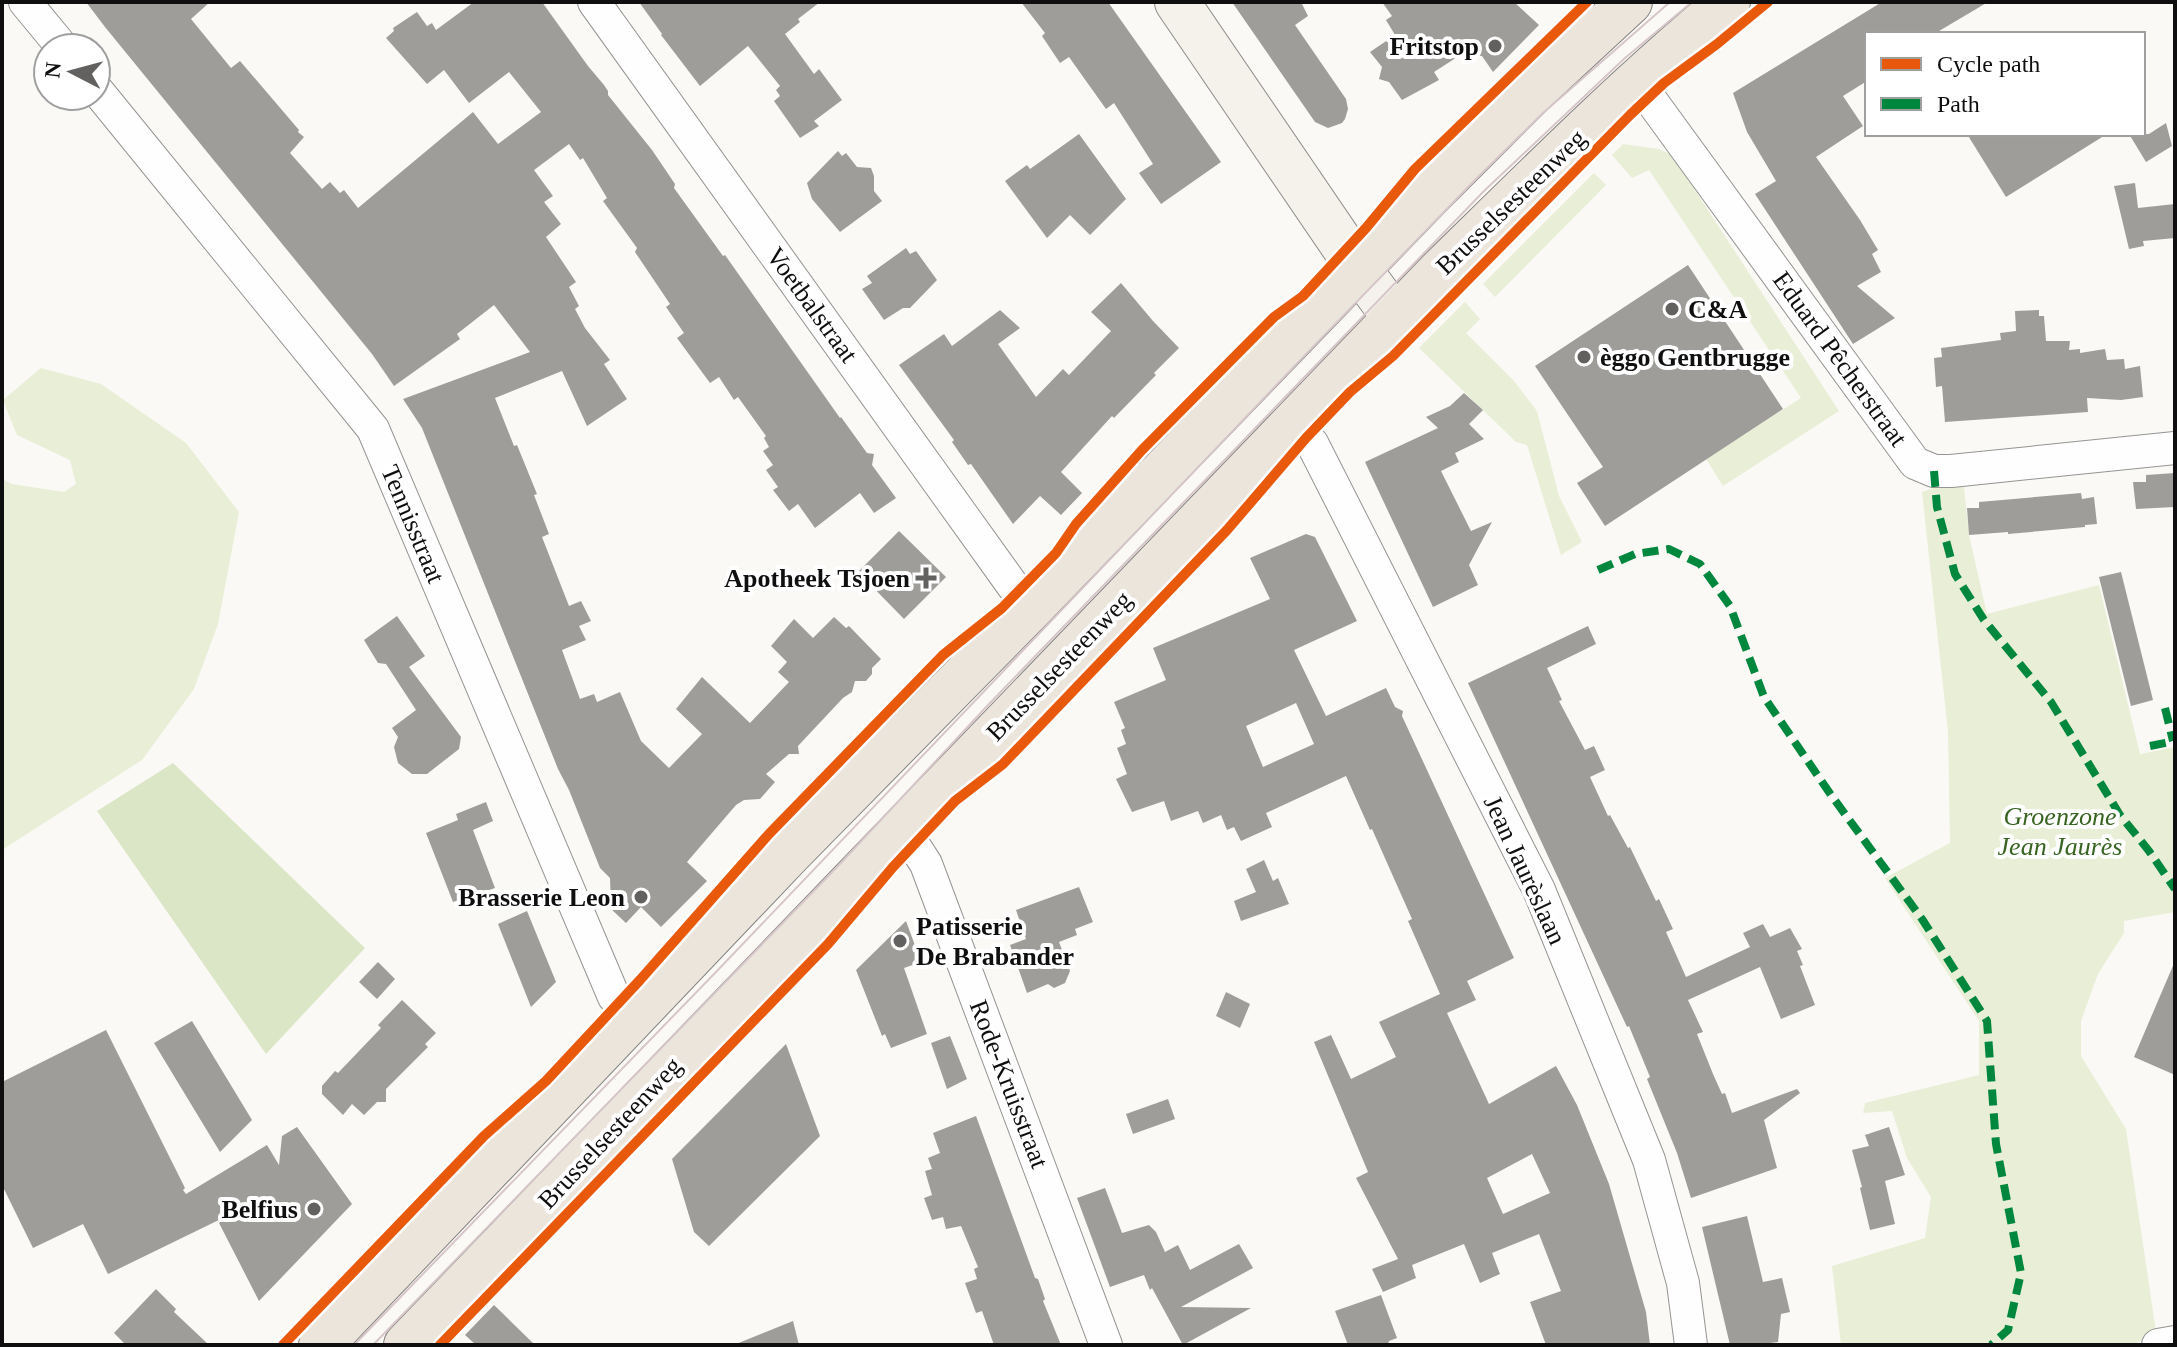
<svg xmlns="http://www.w3.org/2000/svg" width="2177" height="1347" font-family="'Times New Roman',serif">
  <style>
    .green { fill: #e8efd6 }
    .forest { fill: #dae6c5 }
    .building { fill: #9f9d9a; fill-rule: evenodd }
    .lines { fill: none; stroke-linecap: round; stroke-linejoin: round }
    .street-casing { stroke: #959493; stroke-width: 34 }
    .secondary-casing { stroke: #8c8b89; stroke-width: 46 }
    .primary-casing { stroke: #838280; stroke-width: 46 }
    .street { stroke: #fefefe; stroke-width: 32 }
    .secondary { stroke: #f5f2eb; stroke-width: 44 }
    .primary { stroke: #ebe5dc; stroke-width: 44 }
    .tram { stroke: #d7c6c9; stroke-width: 2 }
    .quiet { stroke: #00873e; stroke-width: 8; stroke-dasharray: 16 8; stroke-linecap: butt }
    .cycleway-casing { stroke: #fff; stroke-width: 15 }
    .cycleway { stroke: #e8590c; stroke-width: 10 }
    .poi-dot { fill: #626160; stroke: #fff; stroke-width: 3 }
    .labels { text-anchor: middle; dominant-baseline: central; stroke-width: 8; stroke-linejoin: round; paint-order: stroke }
    .poi-label { font-size: 26px; font-weight: bold; fill: #0f0f0f; stroke: #fff; text-anchor: end }
    .street-label { font-size: 26px; fill: #0f0f0f; stroke: #fff }
    .park-label { font-size: 26px; font-style: italic; fill: #386422; stroke: #fff }
  </style>
  <rect width="100%" height="100%" fill="#fbf9f5"/>
  <g class="green">
    <path d="M1623 144 1659 149 1672 155 1839 411 1723 486 1706 459 1801 398 1649 170 1632 178 1612 155Z"/>
    <path d="M1594 173 1606 185 1495 297 1483 284Z"/>
    <path d="M1465 302 1480 319 1466 333 1514 381 1537 411 1559 496 1582 542 1561 555 1527 445 1516 442 1419 348Z"/>
    <path d="M41 368 101 384 186 443 239 512 218 624 194 689 142 760 2 850V479L12 484 64 492 76 484 70 460 17 435 3 400Z"/>
    <path d="M1963 478 1969 535 1987 614 2099 585 2140 754 2175 747V912L2124 921V933L2098 974 2081 1021V1056L2126 1129 2156 1332 2133 1345H1841L1832 1266 1925 1238 1931 1197 1907 1158 1892 1111 1863 1113 1865 1103 1979 1075V1021L1885 878 1950 843 1948 732 1922 492Z"/>
  </g>
  <path class="forest" d="M173 763 365 948 266 1054 97 811Z"/>
  <g class="building">
    <path d="M86 2H210L191 19 231 68 240 61 299 130 298 132 304 137 290 153 322 189 330 182 340 193 344 190 358 208 473 112 498 144 541 112 509 72 469 103 444 70 427 84 386 38 394 31 393 28 417 12 427 26 432 23 436 30 474 2H542L588 66 604 85 608 91V95L652 150 675 184 674 188 723 256 725 255 840 418 841 417 867 453 874 454 872 465 896 498 874 513 860 493 815 528 798 504 789 511 773 490 778 487 766 470 773 465 763 451 769 447 764 438 766 436 738 397 734 400 719 377 710 383 677 338 684 333 666 307 670 304 635 252 637 248 603 201 607 198 583 158 580 160 569 144 534 170 553 196 544 202 561 224 546 237 576 282 569 287 579 306 575 309 585 328 610 360 604 364 627 399 587 426 562 371 495 398 514 446 517 445 537 494 534 495 549 534 542 537 569 606 581 601 591 621 579 626 586 640 562 650 580 699 594 694 597 702 620 692 641 741 669 768 702 734 676 709 702 677 750 723 789 682 778 672 787 662 771 646 794 619 813 638 834 617 846 628 849 626 881 659 872 668V674L866 681H855L852 692 843 698 798 746 799 754H789L766 774 775 782 760 799 744 800 736 805 687 862 707 881 661 927 641 907 626 923 611 909 610 878 600 868 569 790 558 769 422 428 403 399 530 352 494 305 457 334 460 339 394 386 372 354 105 27Z"/>
    <path d="M639 2H820L798 19 800 22 785 34 814 74 819 69 842 100 814 121 819 126 800 138 774 101 780 96 776 90 780 86 748 46 700 86 661 35 662 34Z"/>
    <path d="M1021 2H1108L1221 162 1161 204 1139 173 1153 164 1114 103 1106 109 1069 57 1060 63 1042 36 1045 33Z"/>
    <path d="M1232 2H1301L1308 16 1295 25 1346 99 1348 109 1345 119 1342 123 1328 128 1315 122Z"/>
    <path d="M1382 2H1514L1539 25 1493 72 1482 56 1462 54 1434 72 1439 80 1402 100 1389 82 1379 79 1382 67 1370 52 1395 35 1386 20 1392 16Z"/>
    <path d="M1882 2H1988L1934 34H1867V81L1843 96 1863 126 1816 157 1860 220 1878 250 1872 254 1881 272 1857 286 1895 318 1853 344 1755 194 1776 181 1747 132 1733 93Z"/>
    <path d="M2166 123 2172 146 2146 162 2129 134H2149Z"/>
    <path d="M1079 134 1126 199 1090 235 1070 215 1047 238 1005 181 1027 165 1030 169Z"/>
    <path d="M1967 134H2107L2006 197Z"/>
    <path d="M838 151 842 156 846 153 857 167 871 168 874 176V191L882 201 840 232 812 199 807 183Z"/>
    <path d="M2135 183 2138 208 2175 204V238L2143 241 2144 246 2129 249 2114 186Z"/>
    <path d="M906 248 910 254 916 251 937 280 910 308H903L884 320 862 289 872 283 867 276Z"/>
    <path d="M1688 265 1783 409 1605 526 1577 483 1603 467 1535 366Z"/>
    <path d="M1121 283 1153 321 1179 348 1154 373 1156 375 1114 418 1112 416 1061 472 1082 493 1061 515 1040 496 1013 524 971 464 968 465 952 442 954 440 899 365 944 334 952 346 1000 310 1020 328 998 344 1036 397 1063 369 1069 375 1111 331 1091 312Z"/>
    <path d="M2039 310V316H2044L2046 341H2070L2069 350 2080 349V353L2105 349 2107 360 2124 359 2125 369 2140 366 2143 397 2121 400 2087 398 2088 412 1945 422 1942 386 1936 387 1934 358 1942 357 1941 348 2001 340 2000 333 2016 331 2015 311Z"/>
    <path d="M1464 393 1483 410 1469 424 1484 439 1455 453 1459 462 1441 471 1471 531 1492 522 1469 565 1478 585 1433 607 1365 462 1438 428 1426 417 1450 406Z"/>
    <path d="M2175 473V507L2136 509 2133 482H2146V475Z"/>
    <path d="M2081 493 2082 499 2094 497 2097 524 2085 525V527L2008 534V532L1969 535 1967 508H1979V502Z"/>
    <path d="M899 531 946 577 904 619 858 572Z"/>
    <path d="M1306 534 1315 537 1357 621 1294 650 1326 716 1386 688 1395 707 1403 711 1402 716 1514 958 1467 981 1476 1000 1447 1013 1489 1104 1556 1066 1577 1105 1609 1184 1646 1312 1650 1345H1546L1530 1302 1561 1291 1539 1234 1492 1253 1500 1274 1480 1283 1464 1244 1412 1265 1416 1278 1383 1292 1372 1269 1398 1259 1356 1178 1368 1172 1314 1042 1331 1035 1351 1079 1396 1057 1379 1022 1440 994 1408 921 1412 919 1372 829 1370 830 1346 776 1266 813 1272 827 1241 841 1234 827 1227 830 1221 815 1203 823 1198 811 1171 821 1164 801 1132 812 1116 779 1127 774 1117 748 1126 744 1121 730 1125 728 1114 702 1166 680 1153 648 1270 599 1250 558ZM1296 703 1314 744 1263 767 1246 726ZM1532 1154 1550 1193 1503 1214 1487 1178Z"/>
    <path d="M2121 572 2153 700 2131 706 2099 577Z"/>
    <path d="M397 616 425 656 409 667 461 737 459 749 427 774H412L398 763 394 747 398 737 392 728 416 710 386 664 378 663 364 640Z"/>
    <path d="M1588 626 1596 644 1547 668 1562 700 1559 701 1585 750 1594 746 1605 770 1590 777 1608 816 1610 815 1628 848 1630 847 1656 901 1659 899 1673 929 1666 932 1686 977 1750 947 1743 933 1763 924 1770 937 1790 928 1802 949 1797 951 1803 965 1800 966 1815 1005 1781 1019 1760 967 1688 1000 1703 1032 1697 1034 1713 1074 1722 1094 1725 1093 1732 1113 1797 1089 1800 1093 1764 1120 1777 1168 1691 1198 1677 1153 1647 1079 1650 1077 1629 1026 1627 1027 1468 683Z"/>
    <path d="M486 802 493 821 473 830 495 888 453 902 426 833 458 820 456 814Z"/>
    <path d="M1264 860 1273 881 1278 878 1289 904 1241 921 1234 901 1256 892 1246 869Z"/>
    <path d="M1079 887 1093 922 1075 929 1077 935 1059 942 1070 971 1065 983 1054 988 1048 984 1027 993 1010 945 1026 939 1016 910Z"/>
    <path d="M527 911 556 982 531 1007 498 924Z"/>
    <path d="M906 921 921 962 904 968 927 1034 891 1048 885 1034 882 1036 856 970Z"/>
    <path d="M2175 961V1075L2134 1057Z"/>
    <path d="M378 962 395 979 377 999 359 982Z"/>
    <path d="M1226 992 1250 1004 1240 1028 1216 1016Z"/>
    <path d="M402 1000 436 1033 425 1044 428 1047 386 1089V1102H377L364 1115 352 1104 343 1115 322 1094V1086L335 1071 338 1073 381 1028 378 1025Z"/>
    <path d="M192 1021 252 1120 220 1152 154 1043Z"/>
    <path d="M106 1030 185 1188 183 1190 186 1194 267 1145 279 1165 282 1136 297 1127 352 1204 259 1301 219 1223 225 1217 108 1274 83 1224 33 1248 2 1185V1082Z"/>
    <path d="M950 1036 967 1079 947 1089 931 1043Z"/>
    <path d="M786 1044 820 1136 709 1246 694 1232 672 1159Z"/>
    <path d="M1168 1099 1175 1119 1133 1134 1126 1114Z"/>
    <path d="M976 1116 1035 1278 1038 1279 1045 1299 1043 1301 1061 1345H994L982 1311 976 1313 965 1283 977 1279 974 1269 978 1267 961 1226 946 1229 943 1217 932 1220 924 1198 932 1195 925 1171 932 1169 928 1158 940 1153 933 1133Z"/>
    <path d="M1889 1127 1905 1175 1885 1181 1895 1224 1870 1230 1860 1188 1862 1187 1852 1150 1869 1146 1865 1135Z"/>
    <path d="M1105 1188 1122 1233 1149 1225 1156 1232 1165 1252 1178 1245 1190 1270 1239 1244 1253 1268 1181 1307 1251 1308 1183 1345 1152 1288 1150 1290 1144 1275 1110 1287 1077 1198Z"/>
    <path d="M1747 1216 1763 1282 1782 1278 1790 1312 1781 1314 1778 1342 1770 1343V1345H1730L1702 1227Z"/>
    <path d="M156 1289 176 1309 174 1312 209 1345H126L114 1333Z"/>
    <path d="M1381 1295 1397 1338 1389 1341 1388 1345H1348L1335 1311Z"/>
    <path d="M494 1305 535 1345H476L465 1335Z"/>
    <path d="M793 1321 799 1345H736V1344Z"/>
  </g>
  <g class="lines">
    <g class="street-casing">
      <g id="street">
        <path d="M25 2 63 48"/>
        <path d="M594 2 1013 586 1034 605"/>
        <path d="M1637 81 1915 463 1934 471H1951L2175 448"/>
        <path d="M96 89 373 429 614 997 635 1017"/>
        <path d="M1292 424 1312 443 1539 890 1649 1160 1683 1283 1691 1345"/>
        <path d="M903 828 926 864 1106 1345"/>
        <path d="M2158 1345 2175 1342"/>
      </g>
    </g>
    <g class="secondary-casing">
      <path id="secondary" d="M1177 2 1359 269 1395 318"/>
    </g>
    <g class="primary-casing">
      <g id="primary">
        <path d="M321 1345 789 854 1034 605 1427 198 1536 89 1630 2"/>
        <path d="M406 1345 1439 272C1533 180 1626 86 1728 2"/>
      </g>
    </g>
    <use href="#street" class="street"/>
    <use href="#secondary" class="secondary"/>
    <use href="#primary" class="primary"/>
    <g class="tram">
      <path d="M354 1345 716 972 1308 352 1474 181 1543 113 1670 2"/>
      <path d="M373 1345 838 866 988 705 1484 191 1625 58 1692 2"/>
    </g>
    <g class="quiet">
      <path d="M1934 471 1937 507 1955 574 1984 620 2051 702 2120 815 2149 851 2175 889"/>
      <path d="M1598 570 1635 554 1669 549 1700 564 1730 606 1764 697 1831 795 1922 919 1987 1021 1996 1144 2021 1273 2008 1330 1991 1345"/>
      <path d="M2165 708 2173 741"/>
      <path d="M2150 746 2175 741"/>
    </g>
    <g class="cycleway-casing">
      <g id="cycleway">
        <path d="M283 1345 484 1136 546 1081 640 980 769 834 943 655 1002 608 1056 553 1076 524 1142 450 1274 317 1303 296 1366 228 1415 169 1587 2"/>
        <path d="M440 1345 828 944 893 867 955 801 1003 764 1227 530 1306 438 1350 392 1393 356 1630 115 1664 83 1717 44 1768 2"/>
      </g>
    </g>
    <use href="#cycleway" class="cycleway"/>
  </g>
  <g class="poi-dot">
    <circle cx="1495" cy="46" r="8"/>
    <circle cx="1672" cy="309" r="8"/>
    <circle cx="1584" cy="357" r="8"/>
    <path d="M922 566h8v8h8v8h-8v8h-8v-8h-8v-8h8z"/>
    <circle cx="641" cy="897" r="8"/>
    <circle cx="900" cy="941" r="8"/>
    <circle cx="314" cy="1209" r="8"/>
  </g>
  <g class="labels">
    <g class="poi-label">
      <text x="1479" y="46">Fritstop</text>
      <text x="1688" y="309" text-anchor="start">C&amp;A</text>
      <text x="1600" y="357" text-anchor="start">èggo Gentbrugge</text>
      <text x="910" y="578">Apotheek Tsjoen</text>
      <text x="625" y="897">Brasserie Leon</text>
      <text x="916" y="926" text-anchor="start">Patisserie<tspan x="916" dy="30">De Brabander</tspan></text>
      <text x="298" y="1209">Belfius</text>
    </g>
    <g class="street-label">
      <text transform="translate(1511 202) rotate(-44)">Brusselsesteenweg</text>
      <text transform="translate(812 305) rotate(54)">Voetbalstraat</text>
      <text transform="translate(1840 359) rotate(54)">Eduard Pêcherstraat</text>
      <text transform="translate(413 524) rotate(67)">Tennisstraat</text>
      <text transform="translate(1059 666) rotate(-46)">Brusselsesteenweg</text>
      <text transform="translate(1525 870) rotate(65)">Jean Jaurèslaan</text>
      <text transform="translate(1009 1084) rotate(69)">Rode-Kruisstraat</text>
      <text transform="translate(610 1133) rotate(-47)">Brusselsesteenweg</text>
    </g>
    <g class="park-label">
      <text x="2060" y="816">Groenzone<tspan x="2060" dy="30">Jean Jaurès</tspan></text>
    </g>
  </g>
  <rect width="2177" height="1347" fill="none" stroke="#0f0f0f" stroke-width="8"/>
  <rect x="1865" y="32" width="280" height="104" fill="#ffffff" stroke="#9f9f9f" stroke-width="2"/>
  <rect x="1881" y="58" width="40" height="12" fill="#e8590c" stroke="#9f9f9f" stroke-width="2"/>
  <text x="1937" y="72" font-size="24" fill="#0f0f0f">Cycle path</text>
  <rect x="1881" y="98" width="40" height="12" fill="#00873e" stroke="#9f9f9f" stroke-width="2"/>
  <text x="1937" y="112" font-size="24" fill="#0f0f0f">Path</text>
  <g transform="translate(72 72) rotate(276)"><circle r="38" fill="#ffffff" stroke="#9f9f9f" stroke-width="2"/>
  <path d="M0-6L14 30L0 20L-14 30Z" fill="#626160"/>
  <text y="-12" font-size="22" font-weight="bold" text-anchor="middle" fill="#0f0f0f">N</text>
  </g>
</svg>
